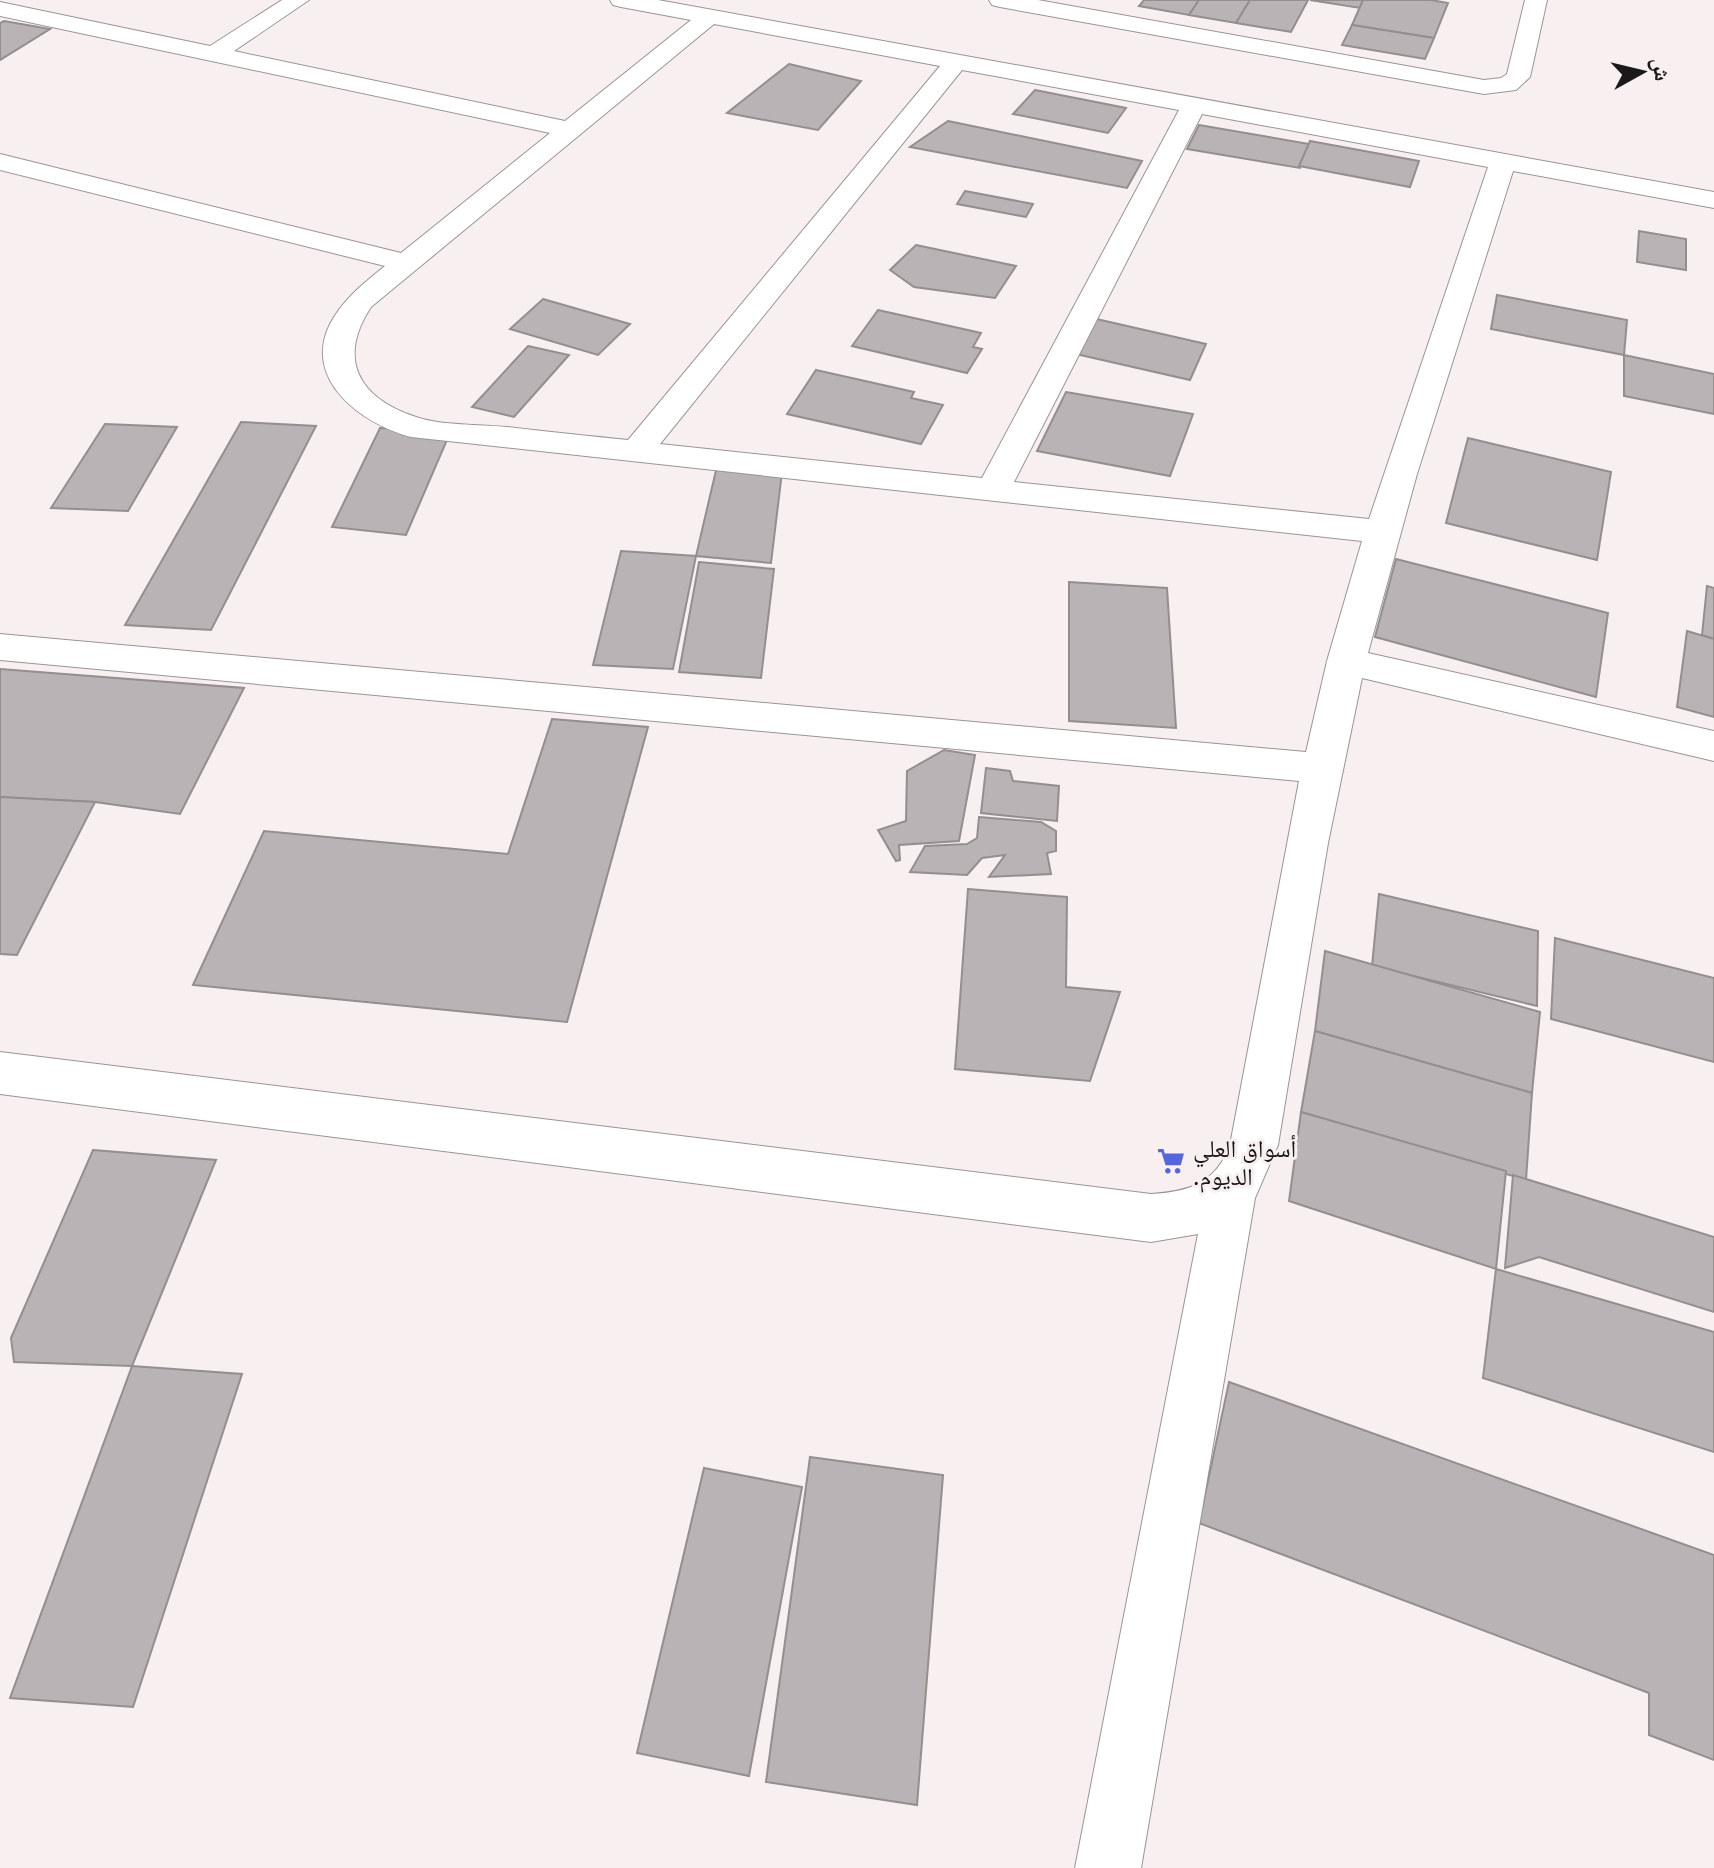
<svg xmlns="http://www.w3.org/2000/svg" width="1714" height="1868" font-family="'Noto Sans','Noto Naskh Arabic',sans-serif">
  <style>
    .building { fill: #bab3b5; stroke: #948e8f; stroke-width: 2 }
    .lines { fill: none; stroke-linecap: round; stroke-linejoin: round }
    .minor-casing { stroke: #9b9494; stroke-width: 2 }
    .minor { fill: #fff; fill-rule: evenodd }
    .labels { text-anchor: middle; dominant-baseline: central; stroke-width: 6; stroke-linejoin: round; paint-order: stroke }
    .poi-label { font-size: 24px; fill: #1a1818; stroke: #f8f0f0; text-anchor: start }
  </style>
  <rect width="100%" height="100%" fill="#f8f0f0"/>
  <g class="building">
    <path d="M1144 0H1199L1189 15 1139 6Z"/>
    <path d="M1199 0H1250L1236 23 1189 15Z"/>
    <path d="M1250 0H1308L1291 32 1236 23Z"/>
    <path d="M1310 0H1363L1360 8Z"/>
    <path d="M1363 0H1431L1448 3 1434 38 1352 25Z"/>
    <path d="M4 21 50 29 0 60V23Z"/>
    <path d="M1352 25 1434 38 1425 59 1342 45Z"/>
    <path d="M789 64 861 81 818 130 727 113Z"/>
    <path d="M1035 90 1126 108 1108 133 1013 114Z"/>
    <path d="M948 121 1142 161 1127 188 910 147Z"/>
    <path d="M1199 125 1309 144 1300 168 1187 149Z"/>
    <path d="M1310 141 1419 161 1410 187 1299 166Z"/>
    <path d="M965 191 1033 204 1026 217 957 204Z"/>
    <path d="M1639 231 1686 239V270L1637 262Z"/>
    <path d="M916 245 1016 266 995 298 914 287 890 270Z"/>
    <path d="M1497 295 1627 320 1624 355 1491 329Z"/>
    <path d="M543 299 630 324 598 355 510 329Z"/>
    <path d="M878 310 981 333 973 347 982 349 967 373 852 346Z"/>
    <path d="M1092 318 1206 344 1190 380 1076 354Z"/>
    <path d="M528 346 569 355 514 417 472 407Z"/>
    <path d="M1624 355 1714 374V414L1624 396Z"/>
    <path d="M816 370 914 392 911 398 943 405 921 444 787 414Z"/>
    <path d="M1066 392 1193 414 1170 476 1037 451Z"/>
    <path d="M241 422 316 426 211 630 125 625Z"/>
    <path d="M105 424 177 427 128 511 51 508Z"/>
    <path d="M380 428 450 433 406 535 332 527Z"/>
    <path d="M1468 438 1611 472 1597 560 1446 523Z"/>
    <path d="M717 466 782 472 771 563 696 556Z"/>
    <path d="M621 551 696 556 673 669 593 665Z"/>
    <path d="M1396 559 1608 613 1596 697 1375 637Z"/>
    <path d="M699 562 774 569 761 678 679 672Z"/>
    <path d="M1069 582 1167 588 1176 728 1069 721Z"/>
    <path d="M1707 586 1714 588V639L1702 635Z"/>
    <path d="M1687 631 1714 639V717L1677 707Z"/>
    <path d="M0 669 244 688 180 814 95 802 0 797Z"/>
    <path d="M552 719 648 727 567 1022 193 985 264 831 508 854Z"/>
    <path d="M944 750 975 755 959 841 899 845 900 860 896 861 878 830 906 821 907 771Z"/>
    <path d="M986 768 1010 771 1013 781 1059 786 1057 821 981 813Z"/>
    <path d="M0 797 95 802 17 955 0 954Z"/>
    <path d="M979 817 1041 822 1056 831V851L1047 853 1051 874 989 877 1005 855 982 858 967 875 910 872 925 846 967 844 977 838Z"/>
    <path d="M968 889 1067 897 1066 987 1120 992 1090 1081 955 1069Z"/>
    <path d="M1379 894 1538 931 1537 1006 1372 966Z"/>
    <path d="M1555 938 1714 978V1062L1551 1019Z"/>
    <path d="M1325 951 1540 1012 1532 1093 1315 1031Z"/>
    <path d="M1315 1031 1532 1093 1526 1180 1301 1112Z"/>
    <path d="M1301 1112 1506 1171 1496 1269 1289 1201Z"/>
    <path d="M93 1150 216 1160 132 1366 14 1362 11 1338Z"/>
    <path d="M1513 1175 1714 1237V1312L1539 1257 1505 1268Z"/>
    <path d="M1496 1269 1714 1332V1452L1483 1378Z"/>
    <path d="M132 1366 242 1374 133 1707 10 1698Z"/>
    <path d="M1229 1382 1714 1555V1760L1649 1735V1693L1199 1523Z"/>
    <path d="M810 1457 943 1475 917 1805 766 1782Z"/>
    <path d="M704 1468 802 1487 749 1776 637 1753Z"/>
  </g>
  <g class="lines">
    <g class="minor-casing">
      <g id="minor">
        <path d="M282 0H309L234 51 565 121 691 20 621 7 613 5 610 0H658L1714 192V208L1513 171 1417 474 1368 653 1714 731V761L1362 678 1328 843 1278 1145 1255 1198 1141 1868H1075L1198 1234 1151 1242 0 1094V1052L1151 1194C1189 1192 1216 1183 1230 1145L1299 781 0 660V634L1306 752 1327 661 1362 541 411 437C362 424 302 380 330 324 343 299 364 283 385 266L0 170V154L401 253 550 133 0 16V2L210 46ZM714 24 940 66 628 440C588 436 547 432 507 427 478 424 443 426 416 417 358 398 337 359 371 307ZM962 70 1179 110 982 478 660 444ZM1202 114 1488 167 1369 519 1014 482Z"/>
        <path d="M989 0H1038L1484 80 1501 78 1507 74 1525 0H1547L1530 77 1516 90 1484 94 1000 7 992 5Z"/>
      </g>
    </g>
    <use href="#minor" class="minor"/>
  </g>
  <defs>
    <g id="supermarket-bare" transform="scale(2.16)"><path d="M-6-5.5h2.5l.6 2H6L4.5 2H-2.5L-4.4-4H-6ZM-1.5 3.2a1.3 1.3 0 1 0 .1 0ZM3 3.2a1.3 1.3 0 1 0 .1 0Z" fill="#56d" stroke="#f8f0f0" stroke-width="2.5" paint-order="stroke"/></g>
  </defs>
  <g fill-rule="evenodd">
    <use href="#supermarket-bare" x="1171" y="1161"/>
  </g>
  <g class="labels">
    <g class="poi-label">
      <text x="1193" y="1147">أسواق العلي<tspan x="1193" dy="28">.الديوم</tspan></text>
    </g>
  </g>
  <g transform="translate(1642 72) rotate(82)" stroke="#f8f0f0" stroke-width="6" paint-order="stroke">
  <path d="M0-6L14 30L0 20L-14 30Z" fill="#1a1818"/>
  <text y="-12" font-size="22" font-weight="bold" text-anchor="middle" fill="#1a1818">ش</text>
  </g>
</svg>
